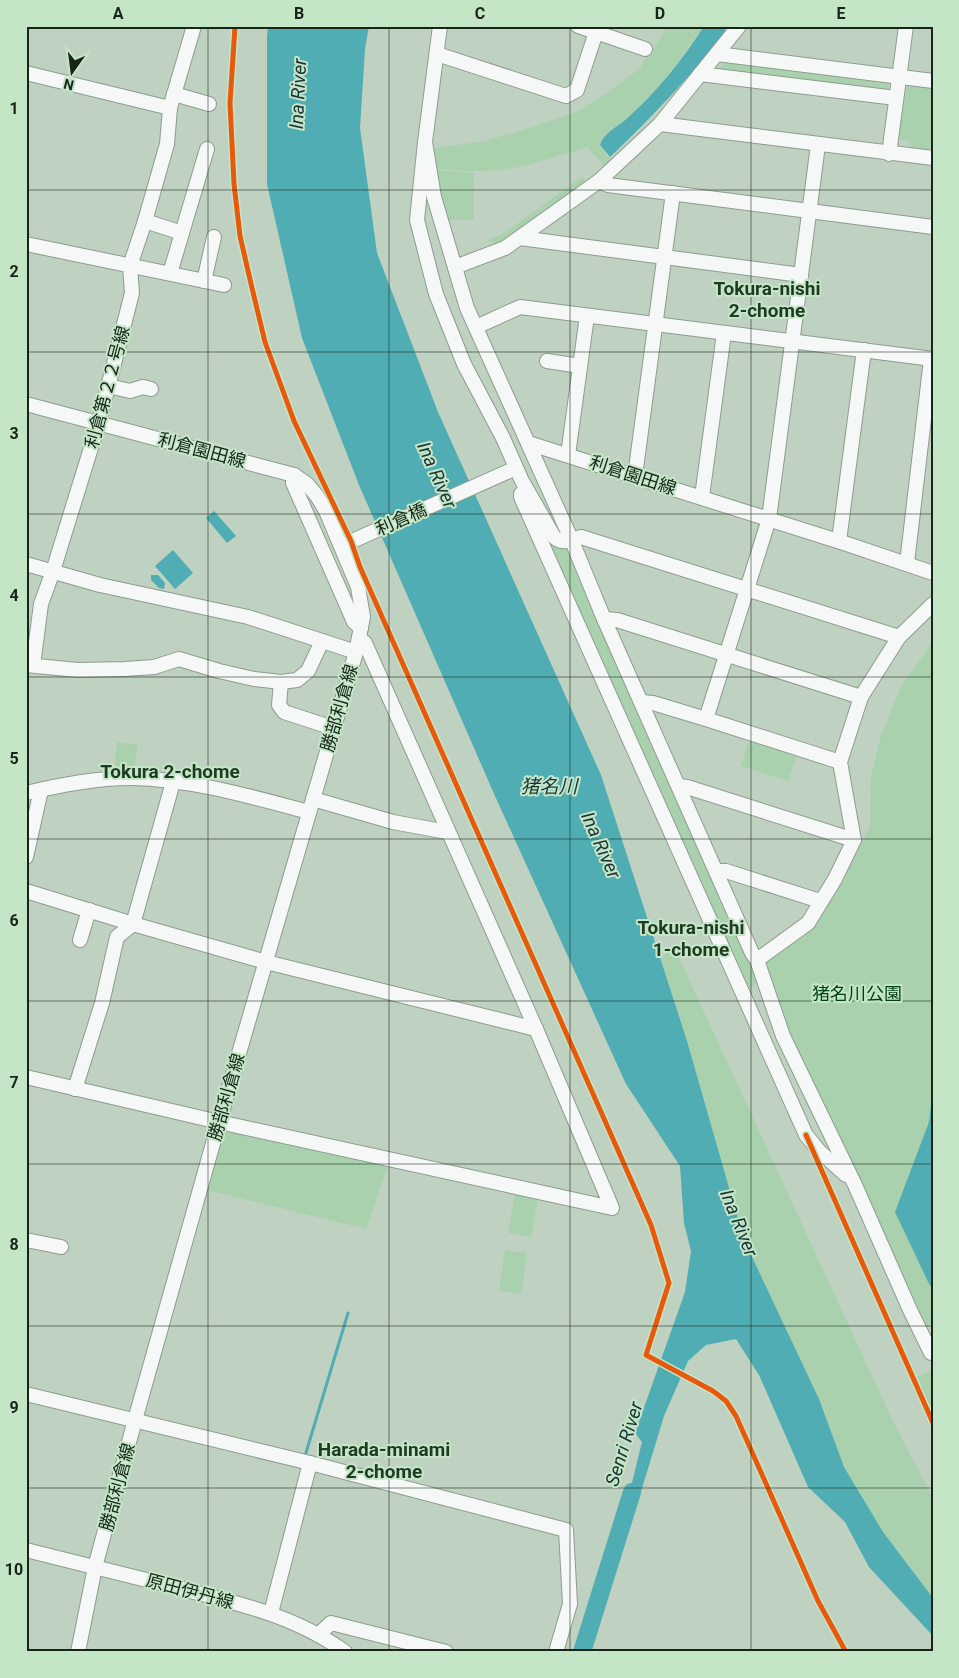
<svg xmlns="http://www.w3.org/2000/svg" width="959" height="1678" font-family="Roboto,'Noto Sans JP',sans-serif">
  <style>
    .green { fill: #aad1ae }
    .water { fill: #50adb3 }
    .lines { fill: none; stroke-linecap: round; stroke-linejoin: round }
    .stream { stroke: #50adb3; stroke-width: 3 }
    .river { stroke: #50adb3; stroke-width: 18 }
    .minor-casing { stroke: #8e9c8f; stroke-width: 16 }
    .minor { stroke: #f5f8f6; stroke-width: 14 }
    .cycleway-casing { stroke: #c4e6c7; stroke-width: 8 }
    .cycleway { stroke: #e8590c; stroke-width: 5 }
    .grid { fill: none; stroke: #172418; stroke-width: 1; stroke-opacity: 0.55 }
    .labels { text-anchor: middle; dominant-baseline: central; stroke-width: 4; stroke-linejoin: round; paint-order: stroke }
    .street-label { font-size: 18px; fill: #172418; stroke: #c4e6c7 }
    .park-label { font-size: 18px; fill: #003f12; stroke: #c4e6c7 }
    .water-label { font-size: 19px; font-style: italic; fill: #1b3438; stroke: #c4e6c7 }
    .neighbourhood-label { font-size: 19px; font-weight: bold; fill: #1e3b22; stroke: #c4e6c7 }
    .neatline { fill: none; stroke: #172418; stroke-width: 2 }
    .grid-label { font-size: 16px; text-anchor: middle; font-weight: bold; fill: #172418 }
  </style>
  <rect width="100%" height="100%" fill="#bfd1c0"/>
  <g class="green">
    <path d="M668 26H703C680 61 655 94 623 121 614 128 603 134 599 145L613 163 606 168 587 147C551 158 512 173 473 171 460 171 447 169 434 168L430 149 484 141 533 127 578 111 607 93 639 69Z"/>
    <path d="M725 62 889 82 888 92 717 71Z"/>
    <path d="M907 86 933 88V151L913 149 908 141 898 139Z"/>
    <path d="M437 170 474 173V220H449L442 199Z"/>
    <path d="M582 177 589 185 509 239 496 244 487 240 504 233Z"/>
    <path d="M546 537 568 548 758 981 753 987 747 989Z"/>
    <path d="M933 637V1323L926 1327 788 1031 766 963 806 935 835 895 870 827 871 777 881 735 901 687 929 647Z"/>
    <path d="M749 739 797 754 788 781 741 766Z"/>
    <path d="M117 742 138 745 134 771 114 773Z"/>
    <path d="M674 947 892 1419 933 1499V1598L883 1532 844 1467 819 1399 744 1240 687 1041 660 959Z"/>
    <path d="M223 1129 387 1167 366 1229 207 1190Z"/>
    <path d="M515 1192 538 1197 531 1237 508 1233Z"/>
    <path d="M505 1250 527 1253 521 1294 499 1291Z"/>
    <path d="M933 1369V1413L917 1377Z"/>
  </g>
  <g class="water">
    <path d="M268 26H369L365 49 360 128 377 253 438 412 601 775 687 1041 744 1240 819 1399 844 1467 883 1532 933 1598V1636L869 1567 845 1522 808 1487 759 1375 736 1339 706 1345 688 1361 664 1416 633 1518 616 1548 642 1442 635 1433 685 1292 691 1251 684 1223 680 1166 626 1084 495 796 359 485 302 338 267 184V36Z"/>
    <path d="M704 26H721L726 31C691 76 651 118 610 157L600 145C603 134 615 128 624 121 655 94 682 61 704 26Z"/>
    <path d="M214 511 236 536 227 543 206 518Z"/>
    <path d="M173 550 193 573 175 589 155 566Z"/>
    <path d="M151 575H158L165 583 164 589 159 588 151 580Z"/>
    <path d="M933 1086V1284L930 1286 895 1212 929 1122Z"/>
  </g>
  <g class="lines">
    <path class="stream" d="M305 1456 348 1313"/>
    <path class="river" d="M582 1652 632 1492"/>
    <g class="minor-casing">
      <g id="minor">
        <path d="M440 26 425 142 417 220 436 294 464 364 503 438 522 481 554 537C563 545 571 540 581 537L899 637"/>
        <path d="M578 26 645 49"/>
        <path d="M437 54 566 96 577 90 598 26"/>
        <path d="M717 54 933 81"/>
        <path d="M26 73 170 108"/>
        <path d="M700 74 896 98"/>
        <path d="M174 94 209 104"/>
        <path d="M660 124 933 158"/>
        <path d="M425 142 434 197 467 308 572 541 604 619 752 953 757 960 783 1036 855 1185 910 1310 931 1353 933 1352"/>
        <path d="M889 154 906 26"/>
        <path d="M599 181 608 185 933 227"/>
        <path d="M145 221 182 233"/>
        <path d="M520 238 801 275"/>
        <path d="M26 244 224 285"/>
        <path d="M455 267 505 248 599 181 660 124 739 26"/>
        <path d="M171 270 207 149"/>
        <path d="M204 281 214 237"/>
        <path d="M476 327 520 307 933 359"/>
        <path d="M547 361 580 366"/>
        <path d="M108 386 130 391 143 387 151 389"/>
        <path d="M26 404 294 475 307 484 317 496 326 511 358 587 363 617 356 652 219 1122 135 1420 95 1567 78 1652"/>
        <path d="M528 443 844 543 933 573"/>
        <path d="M568 455 587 316"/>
        <path d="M294 475 293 483 354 622 361 628"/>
        <path d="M635 476 673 193"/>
        <path d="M521 494V497L806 1135 819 1151 846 1175"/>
        <path d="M702 497 724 333"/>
        <path d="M839 541 864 350"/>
        <path d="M341 546 516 468"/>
        <path d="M907 563 931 359"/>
        <path d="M26 564 100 585 248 617 356 652"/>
        <path d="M604 619 617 620 861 697"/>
        <path d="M26 665 78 670 125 669 154 667 179 659 219 671 254 679 281 682 297 680 308 671 322 641"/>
        <path d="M33 665 41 604 53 571 99 422 132 293 130 266 145 221 167 144 170 108 194 26"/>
        <path d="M281 682 279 705 284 712 333 728"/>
        <path d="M641 702 653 703 706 719 840 762"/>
        <path d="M706 719 769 519 818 145"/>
        <path d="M679 786 687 787 854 840"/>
        <path d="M26 793C61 785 96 778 132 778 191 779 252 797 309 812"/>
        <path d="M313 799 393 822 447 832"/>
        <path d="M26 857 41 790"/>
        <path d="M716 871H726L820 901"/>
        <path d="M26 891 133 924 266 962 536 1029"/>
        <path d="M80 940 89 910"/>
        <path d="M757 960 808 923 835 879 854 840 840 762 861 697 899 637 933 604"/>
        <path d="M26 1077 219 1122 612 1208 536 1029 365 643 359 638"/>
        <path d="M75 1089 102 1003 117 937 133 924 173 782"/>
        <path d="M26 1240 61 1247"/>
        <path d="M26 1394 310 1463 566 1530 570 1604 556 1652"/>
        <path d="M26 1550C77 1563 128 1575 178 1588 237 1603 296 1616 345 1652"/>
        <path d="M271 1613 310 1463"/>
        <path d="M318 1635 331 1623 446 1652"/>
      </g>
    </g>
    <use href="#minor" class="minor"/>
    <g class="cycleway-casing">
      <g id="cycleway">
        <path d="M235 26 230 103 234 184 240 236 252 288 265 342 294 421 351 541 360 567 651 1225 669 1283 646 1355 713 1391 726 1401 736 1416 818 1601 846 1652"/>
        <path d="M806 1135 933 1423"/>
      </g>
    </g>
    <use href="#cycleway" class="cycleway"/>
  </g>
  <path class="grid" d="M208 26V1652M389 26V1652M570 26V1652M751 26V1652M26 190H933M26 352H933M26 514H933M26 677H933M26 839H933M26 1001H933M26 1164H933M26 1326H933M26 1488H933"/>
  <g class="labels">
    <g class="street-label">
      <text transform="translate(107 387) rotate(-75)">利倉第２２号線</text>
      <text transform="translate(202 450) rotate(15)">利倉園田線</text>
      <text transform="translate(633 475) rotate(18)">利倉園田線</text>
      <text transform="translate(401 519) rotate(-24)">利倉橋</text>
      <text transform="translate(339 708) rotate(-74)">勝部利倉線</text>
      <text transform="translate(226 1097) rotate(-74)">勝部利倉線</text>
      <text transform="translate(117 1487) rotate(-75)">勝部利倉線</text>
      <text transform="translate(190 1591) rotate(15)">原田伊丹線</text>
    </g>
    <g class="park-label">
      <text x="857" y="993">猪名川公園</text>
    </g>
    <g class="water-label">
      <text transform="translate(298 94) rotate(-87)">Ina River</text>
      <text transform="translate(437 475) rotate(66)">Ina River</text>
      <text x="549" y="786">猪名川</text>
      <text transform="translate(601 845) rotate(66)">Ina River</text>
      <text transform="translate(739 1223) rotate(68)">Ina River</text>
      <text transform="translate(624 1444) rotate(-73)">Senri River</text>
    </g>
    <g class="neighbourhood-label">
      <text x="767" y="288">Tokura-nishi<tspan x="767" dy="22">2-chome</tspan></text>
      <text x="170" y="771">Tokura 2-chome</text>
      <text x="691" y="927">Tokura-nishi<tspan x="691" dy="22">1-chome</tspan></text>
      <text x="384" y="1449">Harada-minami<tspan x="384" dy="22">2-chome</tspan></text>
    </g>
  </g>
  <rect width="959" height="1678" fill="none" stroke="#c4e6c7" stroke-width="55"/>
  <g transform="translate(72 72) rotate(194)" stroke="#c4e6c7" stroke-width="4" paint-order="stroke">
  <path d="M0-4L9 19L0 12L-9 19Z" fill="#172418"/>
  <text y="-8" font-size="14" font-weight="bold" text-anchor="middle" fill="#172418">N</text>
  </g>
  <rect x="28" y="28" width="904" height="1622" class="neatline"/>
  <g class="grid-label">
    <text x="118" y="19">A</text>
    <text x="299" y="19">B</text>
    <text x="480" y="19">C</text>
    <text x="660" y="19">D</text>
    <text x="841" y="19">E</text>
    <text x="14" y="114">1</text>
    <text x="14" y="277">2</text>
    <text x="14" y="439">3</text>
    <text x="14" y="601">4</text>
    <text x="14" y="764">5</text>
    <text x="14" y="926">6</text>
    <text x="14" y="1088">7</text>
    <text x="14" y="1250">8</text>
    <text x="14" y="1413">9</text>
    <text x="14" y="1575">10</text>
  </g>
</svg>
